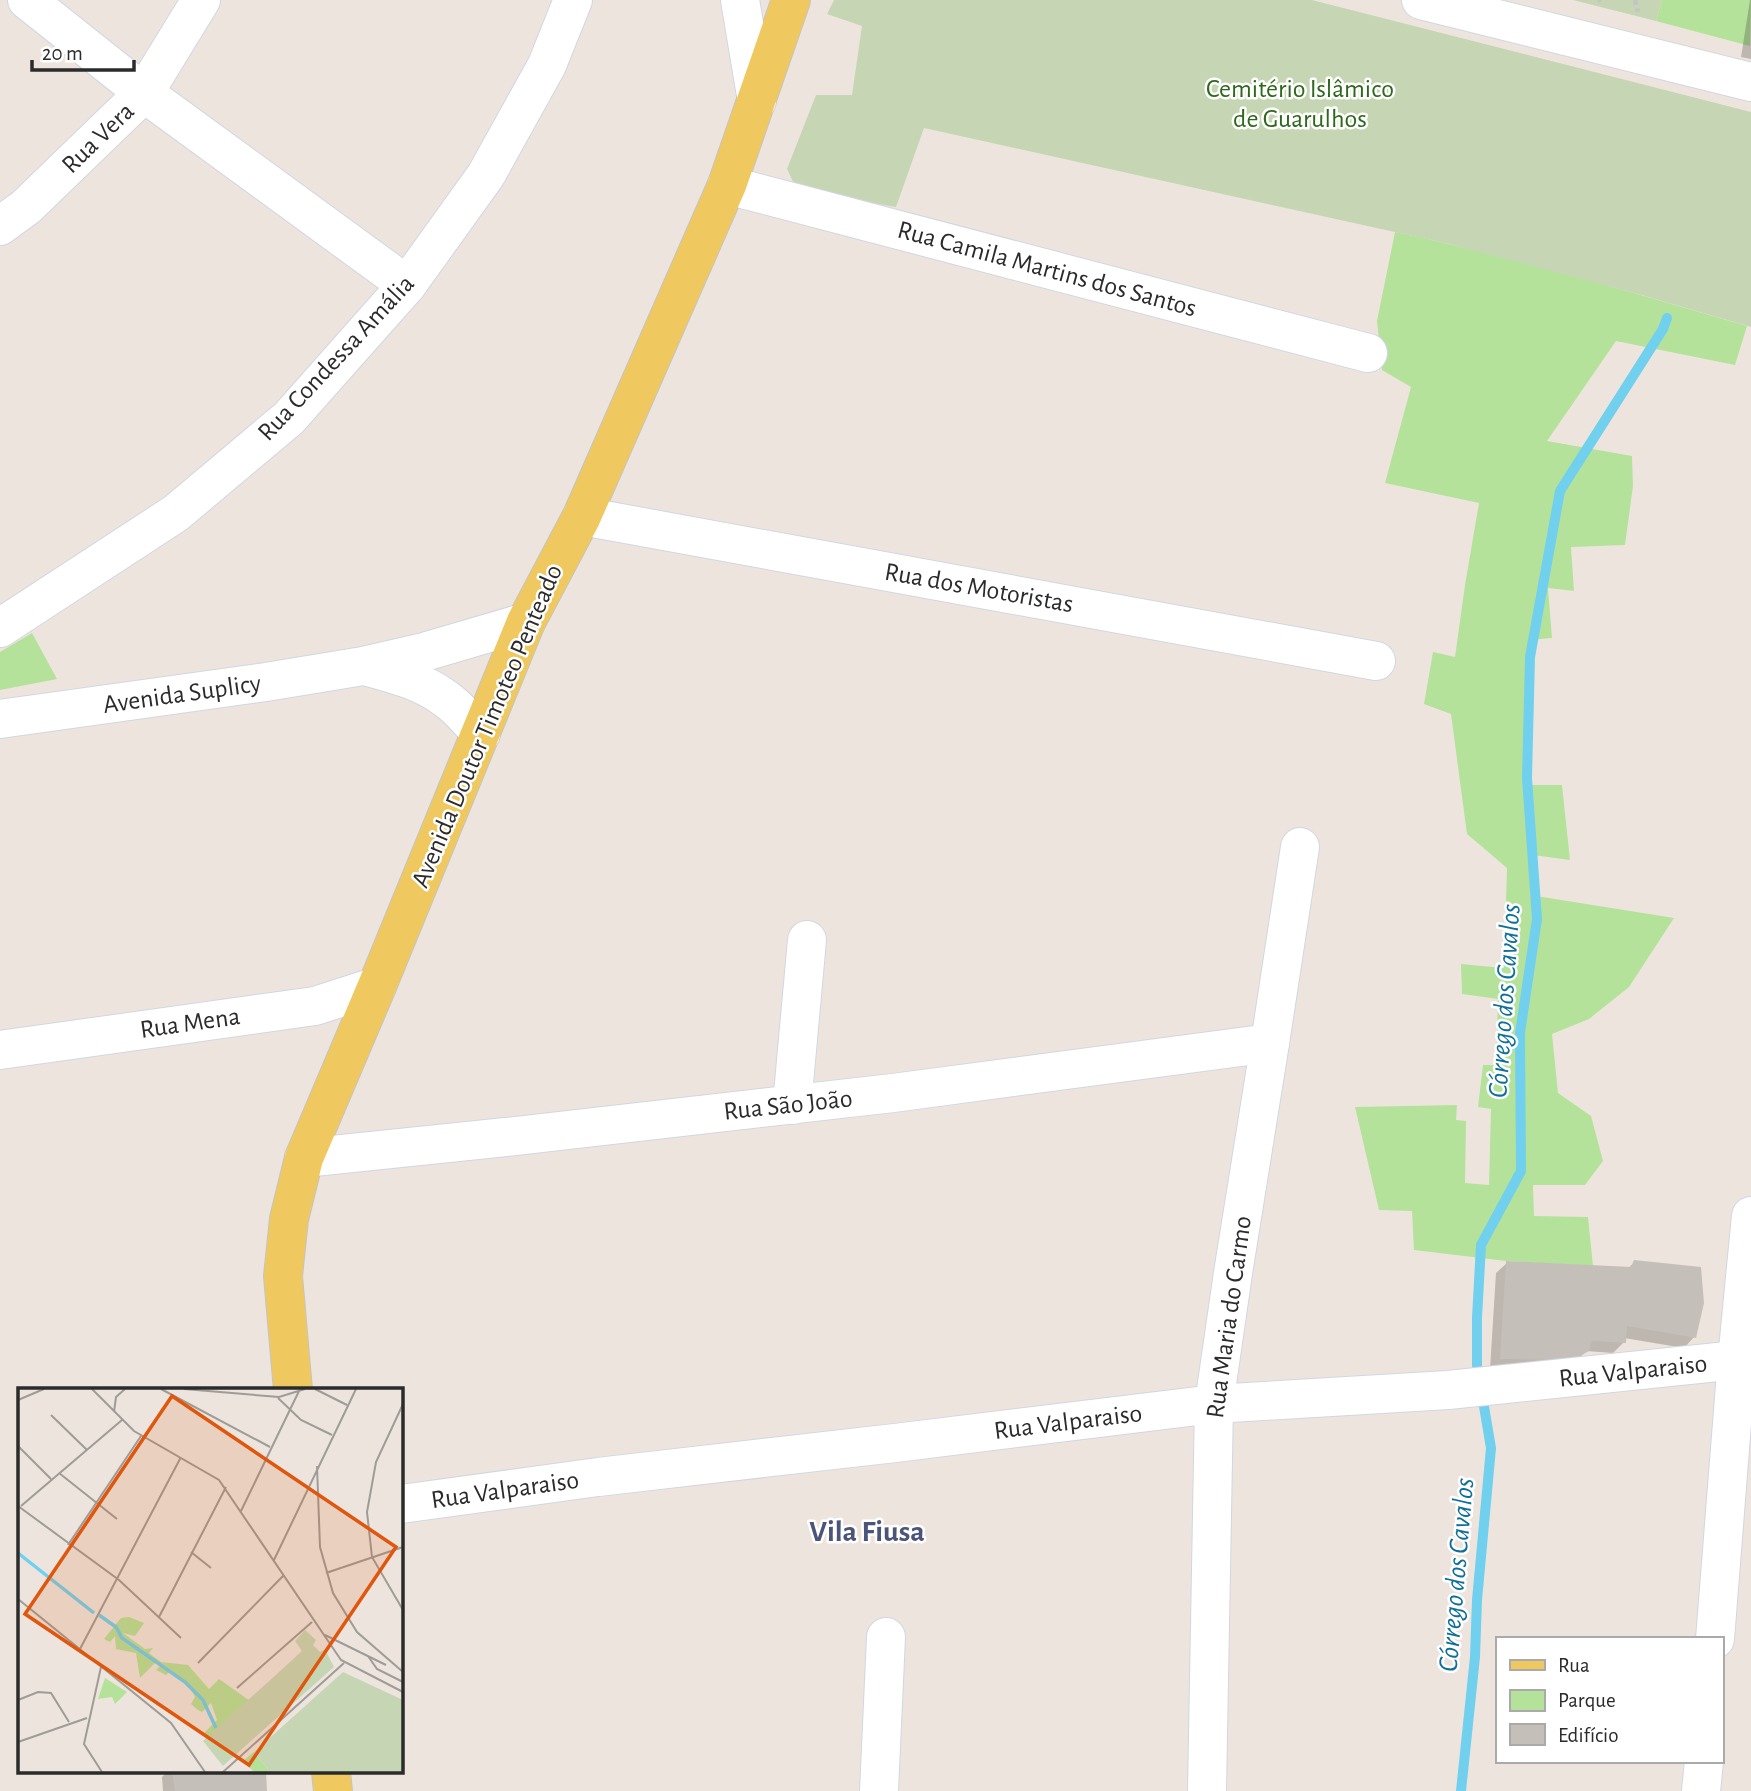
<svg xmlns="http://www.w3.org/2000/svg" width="1751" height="1791" font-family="'Alegreya Sans',sans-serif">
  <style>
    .green { fill: #b5e29a }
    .cemetery { fill: #c6d6b4 }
    .shadow { fill: #0003 }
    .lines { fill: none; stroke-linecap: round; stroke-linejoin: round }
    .stream { stroke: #71d0ed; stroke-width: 10 }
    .building { fill: #c5bfb9 }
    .minor-casing { stroke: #d2d6e3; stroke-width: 40 }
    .major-casing { stroke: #c4c4c4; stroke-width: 40 }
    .path { stroke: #c4c4c4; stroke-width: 4.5; stroke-dasharray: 5 3.5; stroke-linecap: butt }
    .minor { stroke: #fff; stroke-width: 38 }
    .major { stroke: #efc95f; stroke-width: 38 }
    .labels { text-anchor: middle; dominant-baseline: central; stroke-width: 5; stroke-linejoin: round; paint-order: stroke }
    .park-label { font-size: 26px; fill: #2d681b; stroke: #fff }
    .street-label { font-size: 26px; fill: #2b2b2b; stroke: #fff }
    .water-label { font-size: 28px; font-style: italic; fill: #0f6f9b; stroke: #fff }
    .quarter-label { font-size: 30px; font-weight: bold; fill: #4b557b; stroke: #fff }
    .inset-river { fill: none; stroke: #71d0ed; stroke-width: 3.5 }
    .inset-road { fill: none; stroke: #9f9b96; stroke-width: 2 }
    .view { fill: #df570e; fill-opacity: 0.15; stroke: #df570e; stroke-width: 3.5 }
    .inset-edge { fill: none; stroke: #2b2b2b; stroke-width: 3.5 }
  </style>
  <rect width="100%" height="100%" fill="#ede5dd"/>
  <g class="green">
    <path d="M1662 0H1751L1750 46 1656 21Z"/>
    <path d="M1395 232C1513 257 1630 292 1747 326L1735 365 1616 341 1547 441 1632 456 1633 486 1625 545 1571 547 1574 591 1548 588 1552 638 1529 640 1525 785H1562L1570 860 1533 855 1530 895 1674 918 1629 987 1589 1019 1552 1034 1558 1093 1591 1116 1603 1161 1585 1185H1533L1534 1216 1588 1217 1593 1266 1506 1261 1414 1250 1412 1211 1379 1210 1355 1107 1457 1105 1456 1120 1466 1121 1465 1183 1489 1185 1491 1109 1478 1107 1483 1065H1496L1498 999 1462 994 1461 964 1504 968 1507 868 1467 834 1451 714 1424 704 1433 652 1455 657 1465 585 1479 503 1385 483 1411 387 1382 370 1377 321Z"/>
    <path d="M32 633 57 679 0 690V652Z"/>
  </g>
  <g class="cemetery">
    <path d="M834 0H1312L1751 112V327L1638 294 1449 244 924 128 896 207 797 190 787 169 816 95H852L862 26 827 14Z"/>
    <path d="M1573 0H1662L1656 21Z"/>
  </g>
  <g class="shadow">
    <path d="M1750 0H1751V59L1741 57Z"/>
    <path d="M1635 1262 1694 1337 1684 1348 1624 1338V1342L1613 1353 1586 1351 1576 1361 1490 1369 1496 1273 1507 1263 1627 1269Z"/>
    <path d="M167 1772H265V1791H163L162 1777Z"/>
  </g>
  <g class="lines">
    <path class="stream" d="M1461 1791 1475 1657 1477 1600 1491 1448 1477 1365V1318L1481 1245 1521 1171 1520 1033 1537 919 1527 778 1530 657 1560 491 1663 329 1667 318"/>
  </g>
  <g class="building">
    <path d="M1634 1260 1701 1267 1704 1303 1696 1338 1627 1326 1626 1343 1592 1341 1589 1351 1573 1360 1500 1359 1506 1261 1631 1267Z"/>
    <path d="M172 1772H266L267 1791H175Z"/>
  </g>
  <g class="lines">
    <g class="minor-casing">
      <g id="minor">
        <path d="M27 0 144 93 407 285"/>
        <path d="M740 0 757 101"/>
        <path d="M1421 0 1751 82"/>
        <path d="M727 185 1368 353"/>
        <path d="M0 226 26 207 144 93 201 0"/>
        <path d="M582 516 1376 661"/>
        <path d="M0 628 176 513 289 418 407 285 486 175 547 65 573 0"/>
        <path d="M365 666C394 674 422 681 446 699 459 708 470 722 481 734"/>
        <path d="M0 719 266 682 363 666 424 652 526 622"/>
        <path d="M0 1050 315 1006 377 986"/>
        <path d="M792 1105 807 940"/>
        <path d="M304 1158 506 1137 893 1093 1270 1043"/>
        <path d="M401 1504 598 1477 895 1443 1214 1404 1448 1390 1737 1360"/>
        <path d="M1715 1639 1737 1360 1751 1216"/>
        <path d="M879 1791 886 1637"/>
        <path d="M1207 1791 1214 1404 1233 1273 1270 1043 1300 847"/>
        <path d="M1701 1791 1704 1761"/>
      </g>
    </g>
    <g class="major-casing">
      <g id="major">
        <path d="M293 1390 283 1276 289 1219 304 1158 377 986 526 622 582 516 727 185 791 0"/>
        <path d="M331 1772 333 1791"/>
      </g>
    </g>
    <g class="path">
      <path d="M1599 0 1600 2"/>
      <path d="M1635 0 1638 12"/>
    </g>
    <use href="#minor" class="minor"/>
    <use href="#major" class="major"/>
  </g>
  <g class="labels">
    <g class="park-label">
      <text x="1300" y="89">Cemitério Islâmico<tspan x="1300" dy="30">de Guarulhos</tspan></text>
    </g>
    <g class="street-label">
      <text transform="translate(98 138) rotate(-44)">Rua Vera</text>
      <text transform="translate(1047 269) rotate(15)">Rua Camila Martins dos Santos</text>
      <text transform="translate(336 358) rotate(-47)">Rua Condessa Amália</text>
      <text transform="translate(979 588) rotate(10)">Rua dos Motoristas</text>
      <text transform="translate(182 694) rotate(-8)">Avenida Suplicy</text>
      <text transform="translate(487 726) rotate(-67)">Avenida Doutor Timoteo Penteado</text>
      <text transform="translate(190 1023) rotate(-8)">Rua Mena</text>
      <text transform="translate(788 1105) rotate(-6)">Rua São João</text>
      <text transform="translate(1229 1317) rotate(-82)">Rua Maria do Carmo</text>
      <text transform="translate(1633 1371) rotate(-6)">Rua Valparaiso</text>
      <text transform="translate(1068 1422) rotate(-7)">Rua Valparaiso</text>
      <text transform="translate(505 1490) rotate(-8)">Rua Valparaiso</text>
    </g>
    <g class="water-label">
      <text transform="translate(1505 1001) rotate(-86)">Córrego dos Cavalos</text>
      <text transform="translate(1457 1575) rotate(-85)">Córrego dos Cavalos</text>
    </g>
    <g class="quarter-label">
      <text x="867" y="1532">Vila Fiusa</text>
    </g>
  </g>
  <g transform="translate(18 1388)">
    <rect width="385" height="385" fill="#ede5dd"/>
    <path d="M111 229 126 235 117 248 105 245 127 261 135 260 131 265 143 274 170 277 191 301 201 291 232 313 190 349 186 345 199 332 193 315 184 324 180 322 173 316 177 309 169 295 152 283 148 287 138 282 142 278 138 274 122 290 118 265 98 261 97 248 92 254 86 251 103 230ZM87 290 109 304 97 316 94 309 80 311ZM236 364 252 384H236L225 373Z" fill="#b5e29a"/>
    <path d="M287 242 298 252 295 257 302 264 307 261 316 279 205 378 185 353 284 263 277 253ZM325 284 385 312V384H252L236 364Z" fill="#c6d6b4"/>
    <path class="inset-river" d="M0 165 76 225M81 227 98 239 104 250 167 294 185 312 198 340"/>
    <path class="inset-road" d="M74 1 116 43 201 92 323 272 385 304M143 1 252 59M166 1 261 9 287 1M297 1 329 17M260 10 283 32 314 47M0 12 26 1M385 16 358 74 349 124 354 169 385 222M96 24 98 9 107 1M33 27 69 62M0 58 33 91M299 78 302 159 315 205 339 244 385 284M41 85 99 131M0 118 101 192 163 250M3 118 104 32M223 123 282 1M50 157 123 48M173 164 193 180M256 172 338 1M308 185 385 159M0 211 153 335 187 384M141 229 208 99M307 247 368 277M62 261 163 69M350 268 359 281 385 294M180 275 265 188M83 279 66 356 84 384M219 300 294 234M0 312 20 304 33 305 51 334M0 354 69 330M205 384 326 275"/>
    <path class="view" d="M154 8 378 159 231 377 7 226Z"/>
    <rect width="385" height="385" class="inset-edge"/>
  </g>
  <rect x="1496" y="1637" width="228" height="126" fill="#ffffff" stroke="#aaaaaa" stroke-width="2"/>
  <rect x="1510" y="1660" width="35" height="10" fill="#efc95f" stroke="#aaaaaa" stroke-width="2"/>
  <text x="1558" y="1672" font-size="21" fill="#2b2b2b">Rua</text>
  <rect x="1510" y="1690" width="35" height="21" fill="#b5e29a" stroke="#aaaaaa" stroke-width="2"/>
  <text x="1558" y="1707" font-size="21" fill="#2b2b2b">Parque</text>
  <rect x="1510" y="1724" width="35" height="21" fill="#c5bfb9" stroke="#aaaaaa" stroke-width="2"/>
  <text x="1558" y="1742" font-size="21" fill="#2b2b2b">Edifício</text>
  <path d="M32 60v10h102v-10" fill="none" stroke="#2b2b2b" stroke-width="3.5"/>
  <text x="42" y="60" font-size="21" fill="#2b2b2b" stroke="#ffffff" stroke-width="5" paint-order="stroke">20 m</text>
</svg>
